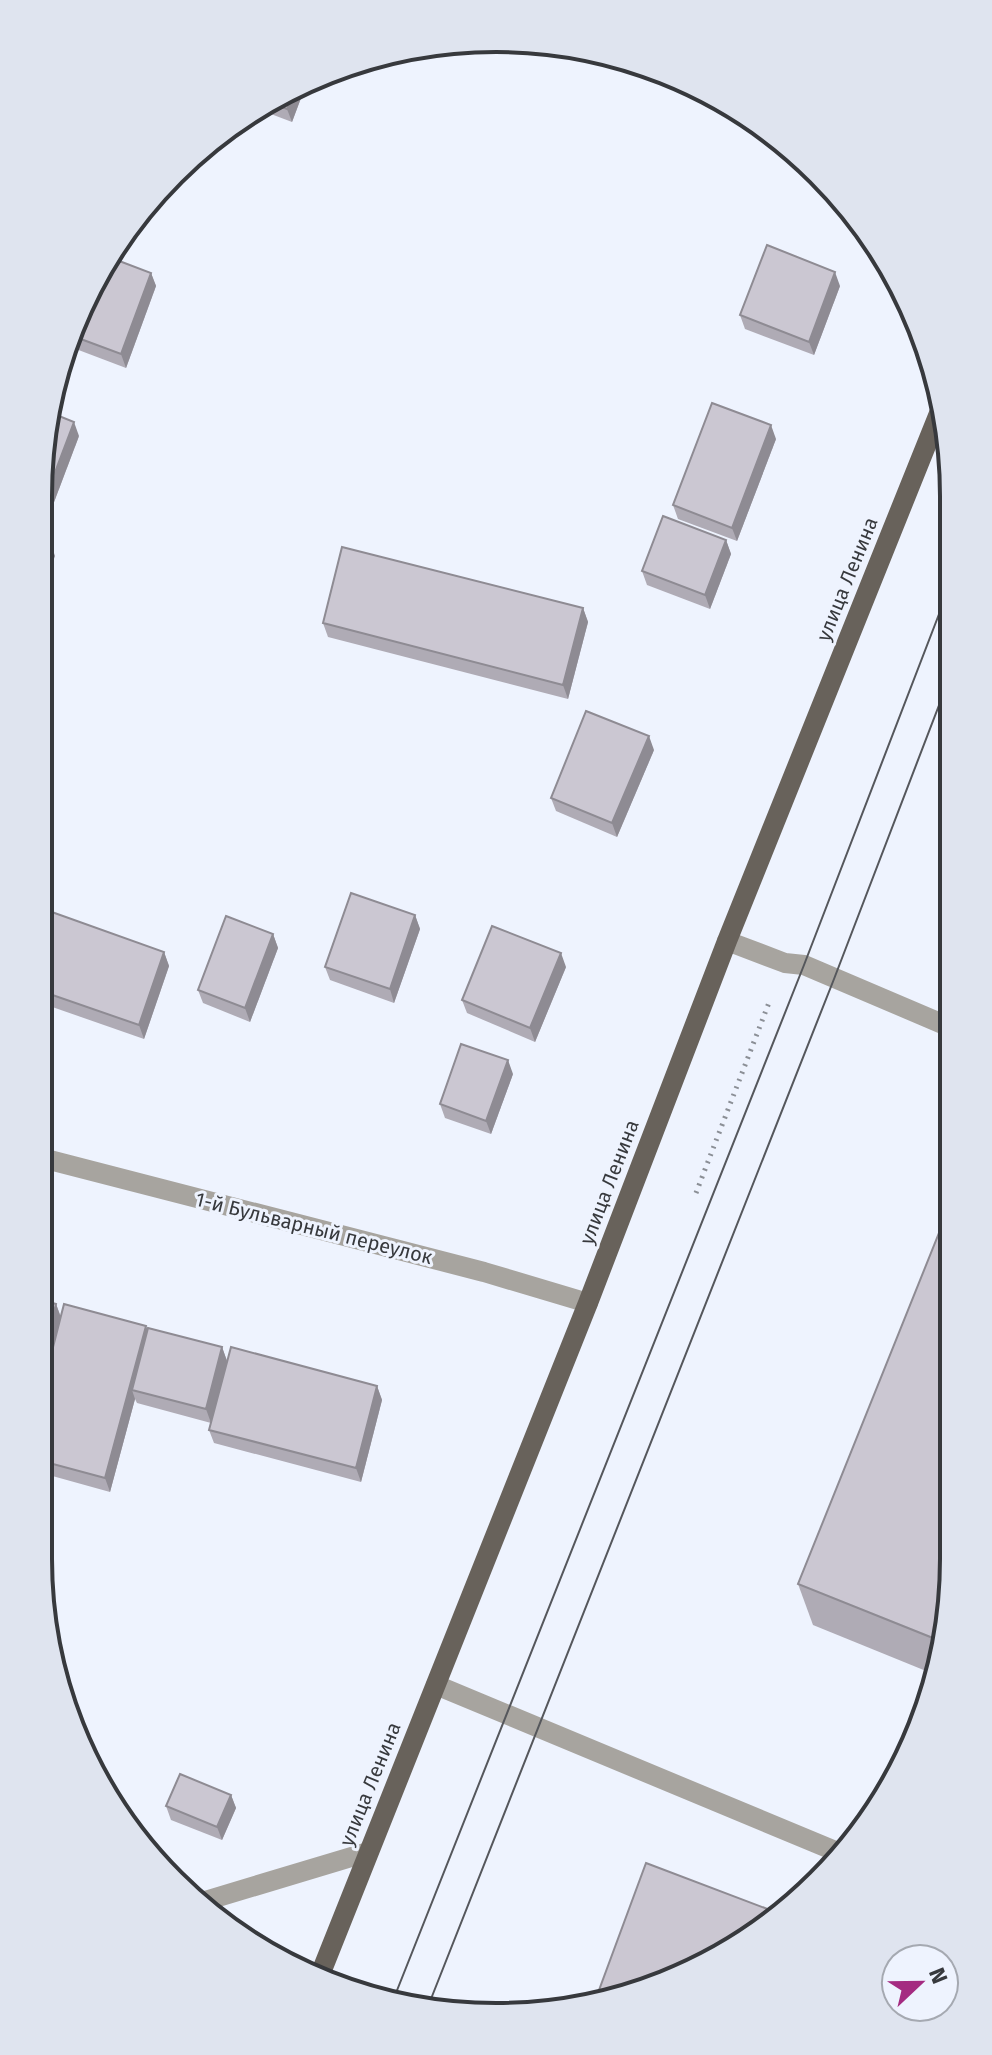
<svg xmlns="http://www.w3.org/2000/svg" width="992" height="2055" font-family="'Fira Sans',sans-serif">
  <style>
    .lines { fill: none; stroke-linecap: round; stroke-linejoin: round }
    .path { stroke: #8b8f96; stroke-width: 5; stroke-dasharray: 2 6; stroke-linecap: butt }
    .minor { stroke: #a7a49f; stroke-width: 20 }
    .major { stroke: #68625b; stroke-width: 20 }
    .tram { stroke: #55575c; stroke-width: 2 }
    .wall { fill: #afabb5 }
    .shaded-wall { fill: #8e8b93 }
    .building { fill: #cbc7d2; stroke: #8e8b93; stroke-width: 2 }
    .labels { text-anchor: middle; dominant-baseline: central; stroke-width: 6; stroke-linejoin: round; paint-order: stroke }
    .street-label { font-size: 20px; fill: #37393d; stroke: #eef3fe }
    .rim { fill: none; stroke: #37393d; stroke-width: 4 }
  </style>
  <rect width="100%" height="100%" fill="#eef3fe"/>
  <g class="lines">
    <path class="path" d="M696 1193 770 1000"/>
    <g class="minor">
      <path d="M727 941 785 963 804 965 952 1028"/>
      <path d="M38 1157 484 1272 588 1303"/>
      <path d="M436 1685 840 1853"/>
      <path d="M205 1901 368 1852"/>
    </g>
    <path class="major" d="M320 1975 588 1303 727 941 942 406"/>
    <g class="tram">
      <path d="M392 2003 804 965 951 583"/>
      <path d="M427 2009 834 979 951 674"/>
    </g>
  </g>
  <g class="wall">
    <path d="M307 82 292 122 263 111Z"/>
    <path d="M789 147 815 172 793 164 788 150Z"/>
    <path d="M151 273 156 286 126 368 68 346 73 320Z"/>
    <path d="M840 286 814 355 745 329 740 315Z"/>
    <path d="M79 436 45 526 38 524V496Z"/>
    <path d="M776 439 737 541 678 519 673 505Z"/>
    <path d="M726 540 731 554 710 609 647 585 642 571Z"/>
    <path d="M583 608 588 622 568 699 328 637 323 623Z"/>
    <path d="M654 750 617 837 556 811 551 798Z"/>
    <path d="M415 915 420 929 394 1003 330 980 325 967Z"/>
    <path d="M273 934 278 948 250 1022 203 1003 198 990Z"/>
    <path d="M38 942 164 952 169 966 144 1039 38 1002Z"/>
    <path d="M566 967 535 1042 467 1013 462 1000Z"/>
    <path d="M513 1074 491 1134 445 1118 440 1104Z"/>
    <path d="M38 1299 56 1304 61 1317 147 1330 222 1347 227 1361 377 1386 382 1400 361 1482 214 1443 209 1430 211 1423 137 1403 135 1399 110 1492 38 1472V1406L45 1379 38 1377Z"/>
    <path d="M954 1559 931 1673 813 1625 798 1584Z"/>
    <path d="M231 1795 236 1808 222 1840 171 1820 166 1806Z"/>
  </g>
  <g class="shaded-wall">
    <path d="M307 82 292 122 287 109 294 91Z"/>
    <path d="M835 272 840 286 814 355 809 342Z"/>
    <path d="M151 273 156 286 126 368 121 354Z"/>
    <path d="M74 422 79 436 45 526 40 512Z"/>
    <path d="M771 425 776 439 737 541 732 528Z"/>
    <path d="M726 540 731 554 710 609 705 595Z"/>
    <path d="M50 542 55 556 38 600V573Z"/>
    <path d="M583 608 588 622 568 699 563 685Z"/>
    <path d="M649 736 654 750 617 837 612 823Z"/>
    <path d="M415 915 420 929 394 1003 390 989Z"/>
    <path d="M273 934 278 948 250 1022 245 1008Z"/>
    <path d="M164 952 169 966 144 1039 139 1025Z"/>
    <path d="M561 953 566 967 535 1042 530 1028Z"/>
    <path d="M508 1060 513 1074 491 1134 486 1121Z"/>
    <path d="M56 1304 61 1318 45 1379 40 1366Z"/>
    <path d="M146 1326 151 1339 132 1390 135 1399 110 1492 105 1478Z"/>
    <path d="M222 1347 227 1361 211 1423 206 1409Z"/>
    <path d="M377 1386 382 1400 361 1482 356 1468Z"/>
    <path d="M231 1795 236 1808 222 1840 217 1827Z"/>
  </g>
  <g class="building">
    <path d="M294 91 287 109 274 104Z"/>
    <path d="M767 245 835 272 809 342 740 315Z"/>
    <path d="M114 259 151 273 121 354 70 335 73 320Z"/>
    <path d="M712 403 771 425 732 528 673 505Z"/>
    <path d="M54 414 74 422 40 512H38V496Z"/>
    <path d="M663 516 726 540 705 595 642 571Z"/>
    <path d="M38 538 50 542 38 573Z"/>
    <path d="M342 547 583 608 563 685 323 623Z"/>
    <path d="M586 711 649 736 612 823 551 798Z"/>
    <path d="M351 893 415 915 390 989 325 967Z"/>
    <path d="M49 911 164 952 139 1025 38 990V942Z"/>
    <path d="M226 916 273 934 245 1008 198 990Z"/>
    <path d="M492 926 561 953 530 1028 462 1000Z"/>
    <path d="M461 1044 508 1060 486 1121 440 1104Z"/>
    <path d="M947 1213 953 1215 954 1559 938 1640 798 1584Z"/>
    <path d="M38 1299 56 1304 40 1366 38 1365Z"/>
    <path d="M64 1304 146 1326 105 1478 38 1460V1406Z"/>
    <path d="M148 1328 222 1347 206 1409 132 1390Z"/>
    <path d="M231 1347 377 1386 356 1468 209 1430Z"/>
    <path d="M180 1774 231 1795 217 1827 166 1806Z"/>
    <path d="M646 1863 778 1913 699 1970 595 2001Z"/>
  </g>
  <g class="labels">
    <g class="street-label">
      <text transform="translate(847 579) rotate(-68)">улица Ленина</text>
      <text transform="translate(609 1182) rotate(-69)">улица Ленина</text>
      <text transform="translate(314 1228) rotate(14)">1-й Бульварный переулок</text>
      <text transform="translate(370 1784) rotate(-68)">улица Ленина</text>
    </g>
  </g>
  <path d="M0 0H992V2055H0ZM496 52H496A444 444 0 0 1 940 496V1559A444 444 0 0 1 496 2003H496A444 444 0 0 1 52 1559V496A444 444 0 0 1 496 52Z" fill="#dfe4ef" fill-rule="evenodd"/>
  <path class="rim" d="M496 52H496A444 444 0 0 1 940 496V1559A444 444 0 0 1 496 2003H496A444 444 0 0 1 52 1559V496A444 444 0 0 1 496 52Z"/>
  <g transform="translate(920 1983) rotate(68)"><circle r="38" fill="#eef3fe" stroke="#a5a9b1" stroke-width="2"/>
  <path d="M0-6L14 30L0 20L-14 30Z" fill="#a42b81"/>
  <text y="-12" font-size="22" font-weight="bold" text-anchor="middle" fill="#37393d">N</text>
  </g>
</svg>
